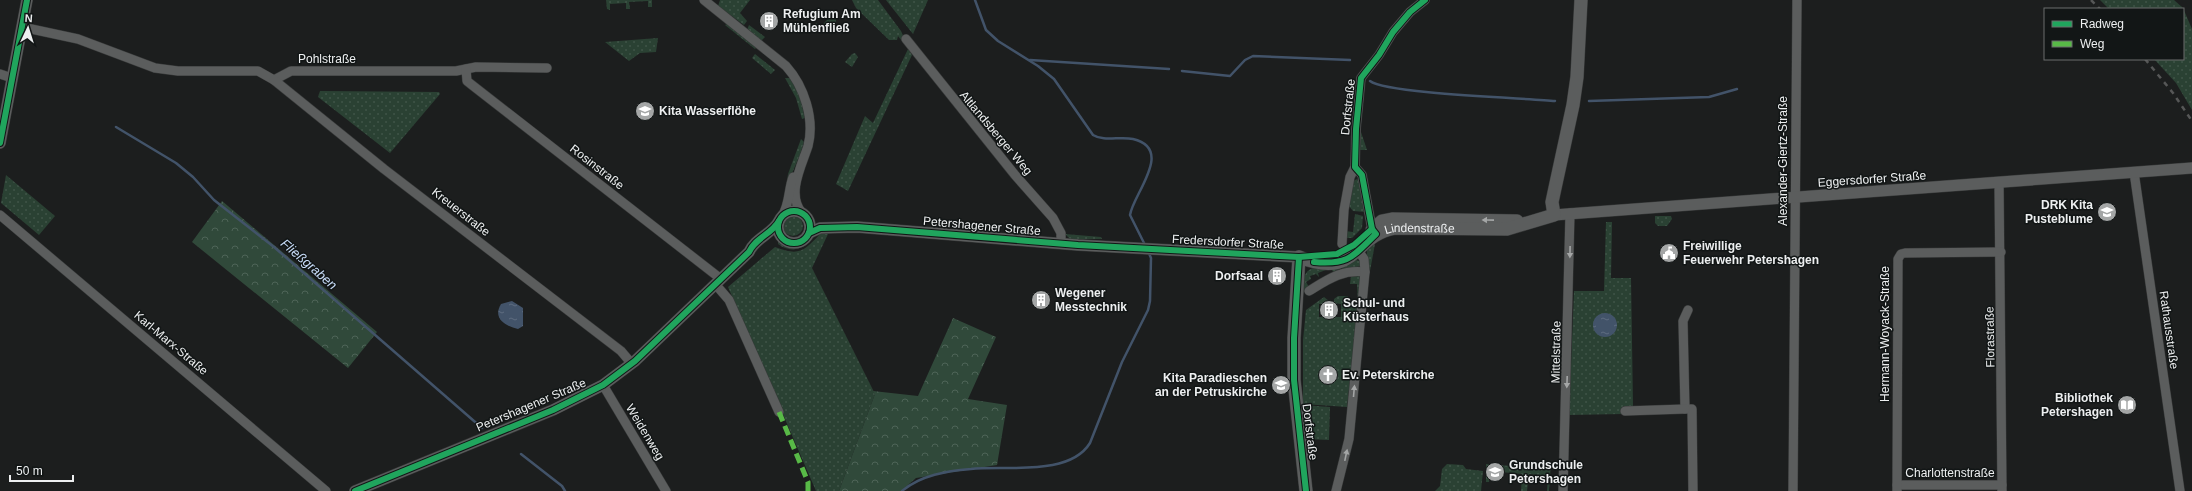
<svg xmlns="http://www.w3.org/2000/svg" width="2192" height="491" font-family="Arial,sans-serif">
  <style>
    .green { fill: url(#green-dots) }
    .forest { fill: url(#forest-crowns) }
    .water { fill: url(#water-ripples) }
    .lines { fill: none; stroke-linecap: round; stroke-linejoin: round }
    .stream { stroke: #425369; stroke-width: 2.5 }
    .minor-casing { stroke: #383a3a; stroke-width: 10 }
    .tertiary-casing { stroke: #383a3a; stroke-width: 12 }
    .secondary-casing { stroke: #383a3a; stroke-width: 14 }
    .minor { stroke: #5b5d5d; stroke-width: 9 }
    .tertiary { stroke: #5b5d5d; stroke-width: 11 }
    .secondary { stroke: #5b5d5d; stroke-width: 13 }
    .rail { stroke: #565757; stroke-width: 2.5; stroke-dasharray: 5 5; stroke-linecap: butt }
    .quiet { stroke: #58b947; stroke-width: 5; stroke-dasharray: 10 5; stroke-linecap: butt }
    .cycleway-casing { stroke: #121616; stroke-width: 8 }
    .cycleway { stroke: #20a55d; stroke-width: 6 }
    .oneway { fill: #a4a6a6 }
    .labels { text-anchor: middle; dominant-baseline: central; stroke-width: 3; stroke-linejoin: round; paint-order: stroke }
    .poi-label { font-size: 12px; font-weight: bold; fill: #edeff0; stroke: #121616; text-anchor: start }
    .street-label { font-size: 12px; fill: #edeff0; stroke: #121616 }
    .water-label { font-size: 13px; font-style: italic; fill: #c9ddfa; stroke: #121616 }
  </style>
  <defs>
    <pattern id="green-dots" width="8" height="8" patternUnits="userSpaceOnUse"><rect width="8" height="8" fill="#2a4133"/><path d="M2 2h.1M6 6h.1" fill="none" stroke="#3f5447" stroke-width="1.8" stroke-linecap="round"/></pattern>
    <pattern id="forest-crowns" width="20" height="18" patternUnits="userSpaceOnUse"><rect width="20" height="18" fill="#30493a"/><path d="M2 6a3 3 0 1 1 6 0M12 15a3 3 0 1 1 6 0" fill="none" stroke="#4e6457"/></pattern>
    <pattern id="water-ripples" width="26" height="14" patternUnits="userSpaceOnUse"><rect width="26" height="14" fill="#425369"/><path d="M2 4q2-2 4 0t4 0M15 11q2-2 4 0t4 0" fill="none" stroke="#5e6c7f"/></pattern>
  </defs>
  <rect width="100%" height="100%" fill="#1c1e1e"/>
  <g class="green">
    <path d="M606 0H657H652V7H648V1L629 2 630 9H626V3L610 4V10L607 9Z"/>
    <path d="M720 0H750L740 13 747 21 744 25 718 6Z"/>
    <path d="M852 0H878L901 31 912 55 848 191 836 184 865 116 873 123 908 49 898 36 897 40H889L856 8Z"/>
    <path d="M886 0H928L913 34Z"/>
    <path d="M2100 0H2174L2183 8 2192 29V110L2176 83 2154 59H2183V9H2109Z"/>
    <path d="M832 15 836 16V27L830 29 826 23 822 26 826 32H822L813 28 816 23 820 27Z"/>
    <path d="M727 24 757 47 755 49 725 25Z"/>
    <path d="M749 25 765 37 761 41 747 30Z"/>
    <path d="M658 38 656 52 640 53 629 61 605 42Z"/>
    <path d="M855 53 858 57 852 67 845 62 852 54Z"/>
    <path d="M755 54 775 70 771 74 752 58Z"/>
    <path d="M785 78H790L800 97 805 118 802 119 796 98Z"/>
    <path d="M320 91 439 92 440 94 390 153 318 97Z"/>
    <path d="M1361 132 1367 150H1359V133Z"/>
    <path d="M801 139 804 142 800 155 786 187 788 174Z"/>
    <path d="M6 175 55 216 39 235 1 203Z"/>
    <path d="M1357 179 1359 180 1365 212 1353 211 1348 205 1353 181Z"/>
    <path d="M1355 214 1363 216 1362 228 1352 238H1345V231L1353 232Z"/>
    <path d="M1655 216H1671L1672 219 1667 226H1658L1655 223Z"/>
    <circle cx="793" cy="226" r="10"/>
    <path d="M1606 222H1612L1611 278H1631L1633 406H1624L1623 414 1569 415 1574 291H1604Z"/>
    <path d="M816 234C807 248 792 255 778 244V242C788 243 796 249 806 241 810 238 810 235 816 234Z"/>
    <path d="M820 234H828L812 268 875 394 839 491H816L728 287 775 247C799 256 803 252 820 234Z"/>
    <path d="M1065 234 1101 237 1102 239H1070Z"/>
    <path d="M1370 244H1375L1370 271H1368C1369 262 1366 255 1367 247Z"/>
    <path d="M1352 259 1360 261 1362 266 1342 269 1341 265Z"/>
    <path d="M1338 265 1339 270 1334 274 1331 268 1318 273 1319 277 1316 274 1310 276 1311 279 1306 282 1309 287 1300 296C1305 264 1308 268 1338 265Z"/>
    <path d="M1361 275 1358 305 1357 284H1350L1351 276Z"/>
    <path d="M1338 296H1348L1350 307 1357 305 1358 309 1347 407 1303 404V340L1306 310 1324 297 1329 301V304H1319V317H1341V304L1334 303V299Z"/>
    <path d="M1303 405 1330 407 1329 440 1307 439Z"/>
    <path d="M1551 463 1549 491H1547L1548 476 1529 474 1527 491H1521L1522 474 1490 471 1489 482H1486V464L1548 469Z"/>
    <path d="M1447 464 1463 465 1466 469 1483 471 1481 491H1435L1440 486 1442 469Z"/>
  </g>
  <g class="forest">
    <path d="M222 201 377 332 348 368 192 242Z"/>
    <path d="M953 318 996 337 968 399 1007 405 997 465 916 478 901 491H839L875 394 873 391 918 396Z"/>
  </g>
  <g class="water">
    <path d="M512 301 523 308V326L518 329C506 326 492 319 501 304Z"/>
    <circle cx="1605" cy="325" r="12"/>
  </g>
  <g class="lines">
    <g class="stream">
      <path d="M975 0 986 30 998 41 1038 66 1054 79 1093 135C1104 142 1120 136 1133 139 1175 149 1133 194 1130 215L1145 245"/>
      <path d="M1030 60 1169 69"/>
      <path d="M1182 71 1230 76 1245 60 1253 56 1350 60"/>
      <path d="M1370 81C1387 94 1525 98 1555 101"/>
      <path d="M1589 101 1709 97 1737 89"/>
      <path d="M116 127 176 163 193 177 214 200 274 247 482 428"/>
      <path d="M521 454 562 486 565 491"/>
      <path d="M902 491C921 475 947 471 971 469 1005 465 1069 477 1090 443L1122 362 1148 310 1150 301 1151 258 1148 251"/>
    </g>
    <g class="minor-casing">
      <g id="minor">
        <path d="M704 0 786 66C804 86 815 119 808 146 802 165 786 194 802 213"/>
        <path d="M22 27 78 39 155 68 178 71H258L274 80 291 71H456L476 67 547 68"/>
        <path d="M906 39 1015 175 1053 218 1061 233V243"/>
        <path d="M466 69 467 81 472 85 721 279"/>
        <path d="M0 74 12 78"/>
        <path d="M274 80 384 169 621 351 632 364"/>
        <path d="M1355 167 1362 175 1372 229 1375 233"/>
        <path d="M2134 172 2180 491"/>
        <path d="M1999 182 2002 491"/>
        <path d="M0 215 326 491"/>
        <path d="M782 216C790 204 788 190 793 177"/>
        <path d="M1342 244 1344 210 1350 177 1355 167 1356 129 1361 78 1379 55 1393 32 1410 12 1425 0"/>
        <path d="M716 285 729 300 779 412"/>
        <path d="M1309 291C1327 280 1342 269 1365 272"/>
        <path d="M1688 310 1683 321 1685 409H1692L1693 491"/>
        <path d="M603 385 666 491"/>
        <path d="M1625 411 1685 409"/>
        <path d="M1897 485H2002"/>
        <path d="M1336 491 1349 439 1365 272 1364 259 1355 246"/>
        <path d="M1563 491 1570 213"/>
        <path d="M1793 491 1797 0"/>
        <path d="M1897 491 1898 259 1901 254 1905 253 2001 252"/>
      </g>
    </g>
    <g class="tertiary-casing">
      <g id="tertiary">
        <path d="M0 143 27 0"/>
        <circle cx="794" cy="227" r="16"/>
        <path d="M1554 215 2192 168"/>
        <path d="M809 233 820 228 857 227 1078 245 1299 257"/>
        <path d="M355 491 553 410 603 385 635 361 749 252C755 238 772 234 779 221"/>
      </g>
    </g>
    <g class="secondary-casing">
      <g id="secondary">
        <path d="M1372 230 1382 221 1392 219 1517 221"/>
        <path id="s1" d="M1299 257C1359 280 1352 235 1395 228L1507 229 1554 215 1552 202 1555 188 1573 105 1577 77 1581 0"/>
        <path d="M1299 257 1294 338V380L1306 491"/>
      </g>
    </g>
    <use href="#minor" class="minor"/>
    <use href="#tertiary" class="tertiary"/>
    <use href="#secondary" class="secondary"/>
    <g class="rail">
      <path d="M2091 0 2100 9"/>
      <path d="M2145 59 2173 93 2192 121"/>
    </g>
    <path class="quiet" d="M779 412 808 482V491"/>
    <g class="cycleway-casing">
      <g id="cycleway">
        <path d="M0 143 27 0"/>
        <circle cx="794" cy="227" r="16"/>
        <path d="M809 233 820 228 857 227 1078 245 1299 257 1337 254 1354 245 1372 229"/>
        <path d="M1299 257 1294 338V380L1306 491"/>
        <path d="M1314 262C1349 265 1352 257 1376 234L1372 229 1362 175 1355 167 1356 129 1361 78 1379 55 1393 32 1410 12 1425 0"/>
        <path d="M355 491 553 410 603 385 635 361 749 252C755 238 772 234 779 221"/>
      </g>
    </g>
    <use href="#cycleway" class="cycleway"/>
  </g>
  <defs><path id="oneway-solid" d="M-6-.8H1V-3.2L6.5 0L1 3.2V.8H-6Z"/></defs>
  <g class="oneway">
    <use href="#oneway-solid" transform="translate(1488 220) rotate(-179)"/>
    <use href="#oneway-solid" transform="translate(1570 252) rotate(91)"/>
    <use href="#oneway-solid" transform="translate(1567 382) rotate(92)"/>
    <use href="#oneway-solid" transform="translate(1354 391) rotate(-85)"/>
    <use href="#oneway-solid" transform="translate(1346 455) rotate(-78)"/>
  </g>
  <defs>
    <g id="building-disc" transform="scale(1)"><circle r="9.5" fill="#a4a6a6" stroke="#121616"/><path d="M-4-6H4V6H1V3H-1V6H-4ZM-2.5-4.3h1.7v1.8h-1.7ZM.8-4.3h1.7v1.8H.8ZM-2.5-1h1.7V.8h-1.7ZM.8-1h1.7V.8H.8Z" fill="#fff"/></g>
    <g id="school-disc" transform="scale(1)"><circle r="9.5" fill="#a4a6a6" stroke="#121616"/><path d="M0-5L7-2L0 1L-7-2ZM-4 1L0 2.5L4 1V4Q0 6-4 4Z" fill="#fff"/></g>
    <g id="civic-disc" transform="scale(1)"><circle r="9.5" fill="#a4a6a6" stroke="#121616"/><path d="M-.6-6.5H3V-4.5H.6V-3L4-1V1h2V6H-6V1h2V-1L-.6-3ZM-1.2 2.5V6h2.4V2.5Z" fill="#fff"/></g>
    <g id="church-disc" transform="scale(1)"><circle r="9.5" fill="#a4a6a6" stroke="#121616"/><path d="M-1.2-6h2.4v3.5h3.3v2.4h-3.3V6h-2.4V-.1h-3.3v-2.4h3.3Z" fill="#fff"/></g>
    <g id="library-disc" transform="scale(1)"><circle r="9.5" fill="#a4a6a6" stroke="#121616"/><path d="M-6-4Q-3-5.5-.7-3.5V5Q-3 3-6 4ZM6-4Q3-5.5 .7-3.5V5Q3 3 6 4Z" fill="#fff"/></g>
  </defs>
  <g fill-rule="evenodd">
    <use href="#building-disc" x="769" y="21"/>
    <use href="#school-disc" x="645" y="111"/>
    <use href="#school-disc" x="2107" y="212"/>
    <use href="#civic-disc" x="1669" y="253"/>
    <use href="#building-disc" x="1277" y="276"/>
    <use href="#building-disc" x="1041" y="300"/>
    <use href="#building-disc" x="1329" y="310"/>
    <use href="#church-disc" x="1328" y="375"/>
    <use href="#school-disc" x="1281" y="385"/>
    <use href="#library-disc" x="2127" y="405"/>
    <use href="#school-disc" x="1495" y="472"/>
  </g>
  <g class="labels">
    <g class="poi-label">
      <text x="783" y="14">Refugium Am<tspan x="783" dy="14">Mühlenfließ</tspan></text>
      <text x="659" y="111">Kita Wasserflöhe</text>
      <text x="2093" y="205" text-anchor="end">DRK Kita<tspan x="2093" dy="14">Pusteblume</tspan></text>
      <text x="1683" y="246">Freiwillige<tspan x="1683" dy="14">Feuerwehr Petershagen</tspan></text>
      <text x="1263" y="276" text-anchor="end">Dorfsaal</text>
      <text x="1055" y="293">Wegener<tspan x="1055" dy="14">Messtechnik</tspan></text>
      <text x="1343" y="303">Schul- und<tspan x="1343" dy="14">Küsterhaus</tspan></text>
      <text x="1342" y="375">Ev. Peterskirche</text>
      <text x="1267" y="378" text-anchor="end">Kita Paradieschen<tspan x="1267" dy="14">an der Petruskirche</tspan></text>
      <text x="2113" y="398" text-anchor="end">Bibliothek<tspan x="2113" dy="14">Petershagen</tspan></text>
      <text x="1509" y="465">Grundschule<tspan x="1509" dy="14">Petershagen</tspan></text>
    </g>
    <g class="street-label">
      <text x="327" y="59">Pohlstraße</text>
      <text transform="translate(1348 107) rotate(-84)">Dorfstraße</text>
      <text transform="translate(996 133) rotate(50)">Altlandsberger Weg</text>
      <text transform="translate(1783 161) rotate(-90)">Alexander-Giertz-Straße</text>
      <text transform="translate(597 167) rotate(38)">Rosinstraße</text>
      <text transform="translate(1872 179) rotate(-4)">Eggersdorfer Straße</text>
      <text transform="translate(461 212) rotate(38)">Kreuerstraße</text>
      <text transform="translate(982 226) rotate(5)">Petershagener Straße</text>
      <text stroke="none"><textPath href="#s1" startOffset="132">Lindenstraße</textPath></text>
      <text transform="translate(1228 242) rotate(3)">Fredersdorfer Straße</text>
      <text transform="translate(2169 330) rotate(82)">Rathausstraße</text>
      <text transform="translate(1885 334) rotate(-90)">Hermann-Woyack-Straße</text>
      <text transform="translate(1990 337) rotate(-91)">Florastraße</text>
      <text transform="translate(171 343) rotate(40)">Karl-Marx-Straße</text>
      <text transform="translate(1556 352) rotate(-89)">Mittelstraße</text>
      <text transform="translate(531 405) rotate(-23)">Petershagener Straße</text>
      <text transform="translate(645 432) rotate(59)">Weidenweg</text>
      <text transform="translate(1310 432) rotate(83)">Dorfstraße</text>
      <text x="1950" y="473">Charlottenstraße</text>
    </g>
    <g class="water-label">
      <text transform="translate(309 264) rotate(41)">Fließgraben</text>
    </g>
  </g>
  <rect x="2044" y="8" width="140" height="52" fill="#121616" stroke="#6a6d6d"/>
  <rect x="2052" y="21" width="20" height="6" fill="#20a55d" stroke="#6a6d6d"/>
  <text x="2080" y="28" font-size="12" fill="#edeff0">Radweg</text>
  <rect x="2052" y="41" width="20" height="6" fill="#58b947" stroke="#6a6d6d"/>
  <text x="2080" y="48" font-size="12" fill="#edeff0">Weg</text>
  <g transform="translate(28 28) rotate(4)" stroke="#121616" stroke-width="3" paint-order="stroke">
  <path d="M0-3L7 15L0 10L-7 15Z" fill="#edeff0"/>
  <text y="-6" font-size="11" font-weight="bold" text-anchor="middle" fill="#edeff0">N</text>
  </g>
  <path d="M10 475v6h63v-6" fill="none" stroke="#edeff0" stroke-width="2"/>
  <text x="16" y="475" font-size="12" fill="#edeff0" stroke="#121616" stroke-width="3" paint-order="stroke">50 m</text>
</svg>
